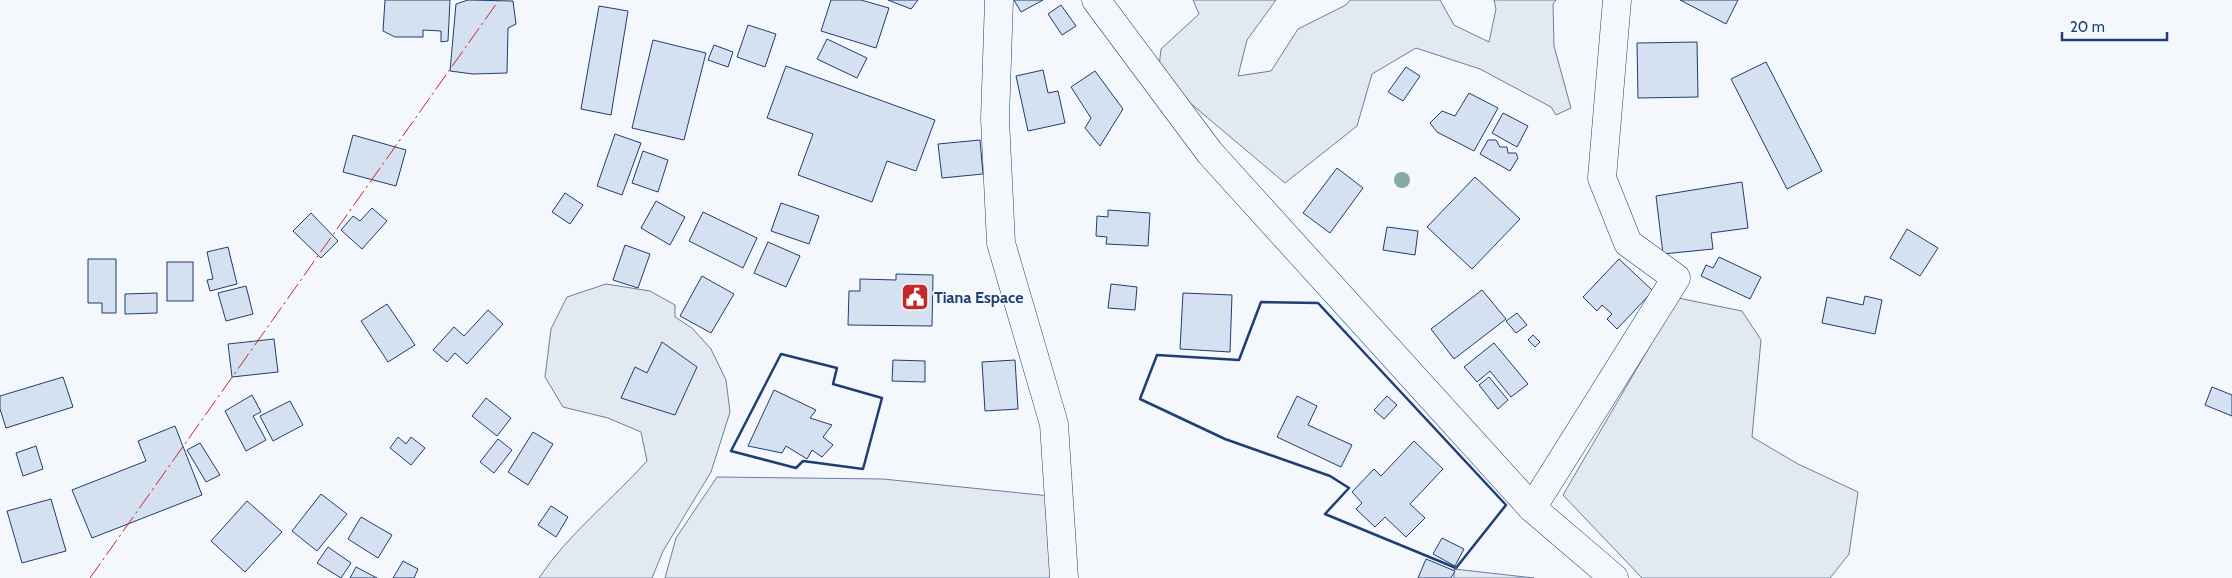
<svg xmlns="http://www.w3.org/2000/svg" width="2232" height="578" font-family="Cabin,sans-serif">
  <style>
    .green { fill: #e3e9f0; stroke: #687fa3 }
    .building { fill: #d5e0f0; stroke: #1d3f73 }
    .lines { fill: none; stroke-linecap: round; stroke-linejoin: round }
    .minor-casing { stroke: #1d3f73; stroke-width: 29 }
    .minor { stroke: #f4f7fb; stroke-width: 28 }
    .wall { stroke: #1d3f73; stroke-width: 2.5 }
    .power { stroke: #c62828; stroke-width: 1; stroke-dasharray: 18 4 2.5 4; stroke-linecap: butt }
    .tree { fill: #86aba6 }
    .labels { text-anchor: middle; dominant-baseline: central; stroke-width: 4; stroke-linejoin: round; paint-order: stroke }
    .poi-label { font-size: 16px; font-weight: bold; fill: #1d3f73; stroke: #f4f7fb; text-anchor: start }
  </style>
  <rect width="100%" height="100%" fill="#f4f7fb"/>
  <g class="green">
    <path d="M1193 0H1276L1247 40 1238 76 1271 71 1298 29 1346 5 1350 0H1440L1454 25 1489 42 1496 9 1494 0H1556L1553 4 1554 46 1571 108 1556 115 1551 107 1480 69 1416 48 1372 74 1357 126 1285 183 1158 76 1161 49 1199 14Z"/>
    <path d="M606 284 650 291 675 305V317L692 328 711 349 726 380 730 412 711 472 663 551 652 578H539C568 534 612 500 647 461L641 432 608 418 563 407 545 377 551 329 567 297Z"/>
    <path d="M1678 298 1742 311 1761 340 1752 437 1798 464 1858 492 1849 554 1830 578H1642L1563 495Z"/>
    <path d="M717 477 883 479 1050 496 1059 578H665L676 538Z"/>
    <path d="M1454 569 1534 578H1454Z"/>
  </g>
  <g class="building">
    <path d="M385 0H450L448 41 441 42V31L423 30V37H395L383 31Z"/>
    <path d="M468 0 513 1 516 24 508 28 507 73 473 74 450 71 456 4Z"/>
    <path d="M831 0H861L889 8 876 48 821 31Z"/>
    <path d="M888 0H918L911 9Z"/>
    <path d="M1014 0H1043L1021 12Z"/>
    <path d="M1680 0H1738L1726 24Z"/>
    <path d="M1061 5 1076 26 1062 35 1048 14Z"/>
    <path d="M599 6 628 11 611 115 581 109Z"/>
    <path d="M748 25 776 34 765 67 737 57Z"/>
    <path d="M827 39 867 58 857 78 817 59Z"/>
    <path d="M653 40 706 53 684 140 632 128Z"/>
    <path d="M1697 42 1698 97 1638 98 1637 43Z"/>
    <path d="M714 45 733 52 728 67 708 60Z"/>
    <path d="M1766 62 1822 171 1787 189 1731 79Z"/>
    <path d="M786 66 935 120 916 171 887 161 872 202 798 175 813 134 767 118Z"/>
    <path d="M1406 67 1420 76 1403 101 1388 92Z"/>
    <path d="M1043 70 1048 93 1058 91 1065 123 1028 131 1016 76Z"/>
    <path d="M1095 71 1123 109 1100 146 1085 128 1091 118 1071 87Z"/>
    <path d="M1469 93 1498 108 1474 151 1437 132 1430 123 1442 111 1455 116Z"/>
    <path d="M1503 113 1528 126 1517 147 1492 133Z"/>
    <path d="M615 134 641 143 622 195 597 186Z"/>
    <path d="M353 135 406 150 396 186 343 172Z"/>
    <path d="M980 140 983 174 942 178 938 144Z"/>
    <path d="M1488 140H1496L1500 147H1507L1508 153H1516L1518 158 1510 171 1480 154Z"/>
    <path d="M643 151 668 160 658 192 632 183Z"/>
    <path d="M1337 168 1363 188 1330 233 1303 213Z"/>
    <path d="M1475 177 1520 219 1472 269 1427 227Z"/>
    <path d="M1742 182 1748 228 1711 233 1713 249 1663 254 1656 196Z"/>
    <path d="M565 193 583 205 570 224 552 212Z"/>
    <path d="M656 201 685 217 670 245 641 228Z"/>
    <path d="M781 203 819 216 809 244 771 231Z"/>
    <path d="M372 208 387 221 362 249 341 230 353 216 360 221Z"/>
    <path d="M1108 210 1150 213 1148 246 1106 244 1107 237 1096 236 1097 216 1108 217Z"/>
    <path d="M703 212 757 238 743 268 689 241Z"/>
    <path d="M311 213 338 241 321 258 293 231Z"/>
    <path d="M1387 227 1418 231 1415 255 1383 250Z"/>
    <path d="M1907 229 1938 248 1920 276 1890 258Z"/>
    <path d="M768 242 800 256 786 287 754 273Z"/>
    <path d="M625 245 650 254 638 288 613 280Z"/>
    <path d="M228 247 237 284 210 291 207 280 213 279 207 252Z"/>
    <path d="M1719 257 1761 277 1750 299 1701 276 1706 265 1713 268Z"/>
    <path d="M88 259H116V313H102V303H88Z"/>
    <path d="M1619 259 1653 291 1617 329 1607 319 1612 314 1602 305 1597 311 1583 297Z"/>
    <rect x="167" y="262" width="26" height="39"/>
    <path d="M896 274 933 275 932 326 848 325 849 291H860V279L896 280Z"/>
    <path d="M702 276 734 294 711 333 680 316Z"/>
    <path d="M1111 284 1137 287 1135 310 1108 308Z"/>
    <path d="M246 286 253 314 226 321 218 293Z"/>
    <path d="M1482 290 1506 319 1454 359 1431 329Z"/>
    <path d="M157 293V313L125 314V294Z"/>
    <path d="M1183 293 1232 295 1230 352 1180 349Z"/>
    <path d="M1865 296 1882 300 1875 334 1822 323 1827 297 1863 305Z"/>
    <path d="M387 304 415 345 388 362 361 321Z"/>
    <path d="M488 310 503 324 467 364 455 353 447 362 433 350 454 327 464 336Z"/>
    <path d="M1517 313 1527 325 1516 333 1506 321Z"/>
    <path d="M1533 335 1540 342 1535 347 1528 340Z"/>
    <path d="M274 339 278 372 232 377 228 344Z"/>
    <path d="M662 342 697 367 675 415 621 398 635 367 647 373Z"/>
    <path d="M1494 343 1528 384 1511 397 1490 371 1477 382 1464 367Z"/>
    <path d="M893 360 925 361V382L892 381Z"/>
    <path d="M1015 360 1018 409 985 411 982 362Z"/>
    <path d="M63 377 73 407 6 428 0 409V396Z"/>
    <path d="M1489 377 1508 400 1498 409 1479 385Z"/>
    <path d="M2212 387 2232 395V416L2205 405Z"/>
    <path d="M774 390 816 410 810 418 832 425 823 437 833 445 822 457 812 450 807 459 786 446 782 453 748 446Z"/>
    <path d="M252 395 261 412 253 416 266 440 246 451 225 411Z"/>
    <path d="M1297 396 1317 406 1308 425 1352 445 1341 467 1277 437Z"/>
    <path d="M1387 396 1397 405 1384 419 1374 410Z"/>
    <path d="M486 398 511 418 497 436 472 416Z"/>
    <path d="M290 401 303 425 273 441 260 416Z"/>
    <path d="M175 426 202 495 92 538 72 490 146 461 138 441Z"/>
    <path d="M533 432 553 444 528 485 508 472Z"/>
    <path d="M398 437 406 444 411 437 425 448 411 465 390 448Z"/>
    <path d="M498 439 512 450 494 473 480 462Z"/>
    <path d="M1414 441 1443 469 1410 504 1425 518 1406 537 1385 517 1375 527 1356 509 1362 503 1352 492 1374 469 1381 476Z"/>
    <path d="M200 443 220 475 206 482 187 450Z"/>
    <path d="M36 446 43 469 23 476 16 453Z"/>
    <path d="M321 494 347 514 317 551 292 531Z"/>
    <path d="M51 499 66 551 22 563 7 511Z"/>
    <path d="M247 501 282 532 245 572 211 541Z"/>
    <path d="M551 506 568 517 556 537 538 525Z"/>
    <path d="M361 517 392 535 378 558 348 539Z"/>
    <path d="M1442 538 1464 549 1455 566 1433 554Z"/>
    <path d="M328 547 351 563 341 578 317 563Z"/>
    <path d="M1426 559 1455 571 1451 578H1418Z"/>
    <path d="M403 561 418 569 414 578H393Z"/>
    <path d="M356 567 377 578H350Z"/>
  </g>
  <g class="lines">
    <g class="minor-casing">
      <g id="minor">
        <path d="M999 0 995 119 1001 243 1054 424 1064 578"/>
        <path d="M1096 0 1210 153 1532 508 1614 578"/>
        <path d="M1532 508 1676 278 1628 243 1602 178 1617 0"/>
      </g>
    </g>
    <use href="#minor" class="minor"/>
    <g class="wall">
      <path d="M1261 302 1318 303 1506 505 1456 568 1325 514 1349 488 1330 476 1225 439 1140 399 1157 355 1239 360Z"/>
      <path d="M781 354 837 368 833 384 882 398 863 469 803 461 796 468 731 451Z"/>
    </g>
    <path class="power" d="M90 578 499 0"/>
  </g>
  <circle class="tree" cx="1402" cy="180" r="8"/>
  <defs>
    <g id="civic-square" transform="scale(1.4375)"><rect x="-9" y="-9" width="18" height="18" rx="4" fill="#c62828" stroke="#f4f7fb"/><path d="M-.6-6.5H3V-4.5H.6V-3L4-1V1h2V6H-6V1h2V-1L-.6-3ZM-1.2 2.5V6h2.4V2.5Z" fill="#fff"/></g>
  </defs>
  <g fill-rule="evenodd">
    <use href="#civic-square" x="915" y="297"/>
  </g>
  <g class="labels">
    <g class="poi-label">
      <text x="934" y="297">Tiana Espace</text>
    </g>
  </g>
  <path d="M2062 32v8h105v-8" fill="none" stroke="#1d3f73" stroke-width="2.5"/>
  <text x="2070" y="32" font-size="15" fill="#1d3f73" stroke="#f4f7fb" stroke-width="4" paint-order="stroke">20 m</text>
</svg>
